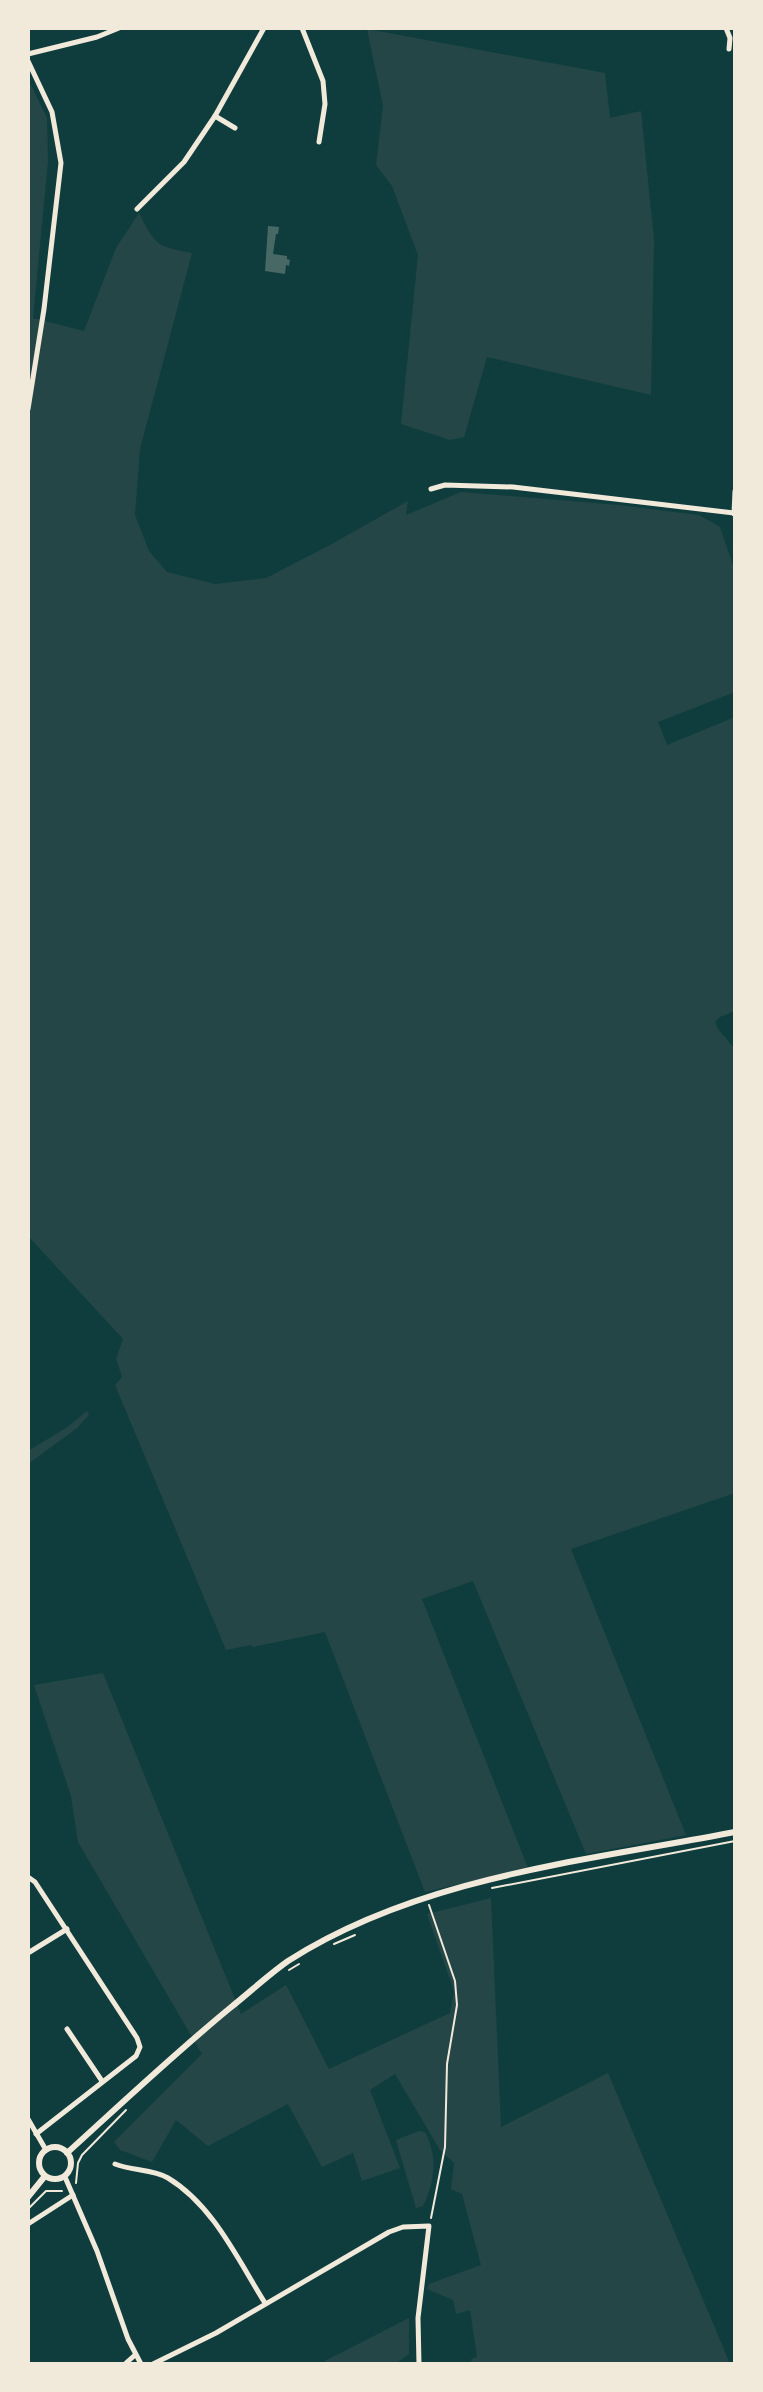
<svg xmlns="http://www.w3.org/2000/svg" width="763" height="2392" font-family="Bitter,serif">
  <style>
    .green { fill: #244646 }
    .building { fill: #486865 }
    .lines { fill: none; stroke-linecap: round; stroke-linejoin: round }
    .path { stroke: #f1e9da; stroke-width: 2 }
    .minor { stroke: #f1e9da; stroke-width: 5 }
    .tertiary { stroke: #f1e9da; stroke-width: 6 }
  </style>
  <rect width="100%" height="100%" fill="#0f3d3e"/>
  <g class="green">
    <path d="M367 29 605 73 610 118 641 111 654 240 651 395 487 357 464 437 450 440 401 424 418 255 392 186 376 165 383 106Z"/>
    <path d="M28 79 47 118 48 162 33 318 84 331 116 248 139 213C156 246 156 246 192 253L140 449 135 515 149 551 167 572 215 584 266 578 330 545 408 501 406 515 461 492 619 505 699 515 720 527 735 571V692L658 722 667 745 735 717V1011L720 1017 715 1022 718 1029 735 1049V1493L571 1549 686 1835 586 1854 473 1581 422 1599 528 1868 425 1892 325 1632 253 1647 251 1645 226 1650 115 1385 122 1377 116 1359 123 1339 28 1236Z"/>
    <path d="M87 1411 89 1415 77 1428 28 1464V1451L69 1426Z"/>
    <path d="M103 1673 241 2014 286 1985 329 2069 450 2013 454 1991 427 1914 491 1898 501 2127 608 2073 730 2364H472L471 2359 477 2357 470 2310 456 2314 453 2300 427 2289 429 2284 481 2265 462 2194 451 2189 454 2163 440 2150 395 2074 370 2090 400 2168 362 2181 353 2153 322 2167 288 2104 208 2146 176 2120 152 2162 120 2150 114 2142 202 2054 78 1842 71 1796 34 1685Z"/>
    <path d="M419 2131 425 2132C438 2157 435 2181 423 2206L416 2208 396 2140Z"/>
    <path d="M409 2318V2354L395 2364H319Z"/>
  </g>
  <path class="building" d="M268 226 279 227 278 234H276L273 254 287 256V259L290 260 289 266 286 265 285 274 265 271Z"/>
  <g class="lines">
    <g class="path">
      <path d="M492 1888 735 1841"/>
      <path d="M429 1905 455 1981 457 2005 447 2064 445 2147 431 2218"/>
      <path d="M334 1944 355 1935"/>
      <path d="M289 1970 299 1964"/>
      <path d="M76 2183 78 2163 82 2155 126 2110"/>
      <path d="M28 2209 46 2191H62"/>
    </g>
    <g class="minor">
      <path d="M302 28 323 81 325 104 319 142"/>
      <path d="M726 28 730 38 729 49"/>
      <path d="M28 54 97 37 119 28"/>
      <path d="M28 61 52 112 61 163 44 309 28 409"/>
      <path d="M215 116 235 128"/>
      <path d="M137 209 184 162 215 116 264 28"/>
      <path d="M431 489 445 485 513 487 734 513"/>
      <path d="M734 514 735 491"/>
      <path d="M28 1877 35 1882 137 2038 140 2047 136 2056 36 2134"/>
      <path d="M28 1953 67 1929"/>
      <path d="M67 2029 102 2081"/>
      <path d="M28 2119 46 2150"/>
      <path d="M115 2164C132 2171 153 2169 168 2178 213 2205 238 2260 265 2303"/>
      <path d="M65 2177 97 2251 128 2339 141 2364"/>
      <path d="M28 2224 73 2195"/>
      <path d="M125 2364 135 2355"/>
      <path d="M153 2364 216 2333 389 2232 403 2227 429 2226 418 2318 419 2364"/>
    </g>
    <g class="tertiary">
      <circle cx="55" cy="2163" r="16"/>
      <path d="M67 2153C121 2104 174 2054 230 2008 249 1993 268 1975 288 1961 419 1877 585 1861 735 1832"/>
      <path d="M28 2197 45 2176"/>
    </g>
  </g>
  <rect width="763" height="2392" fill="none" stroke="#f1e9da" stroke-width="60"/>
</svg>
